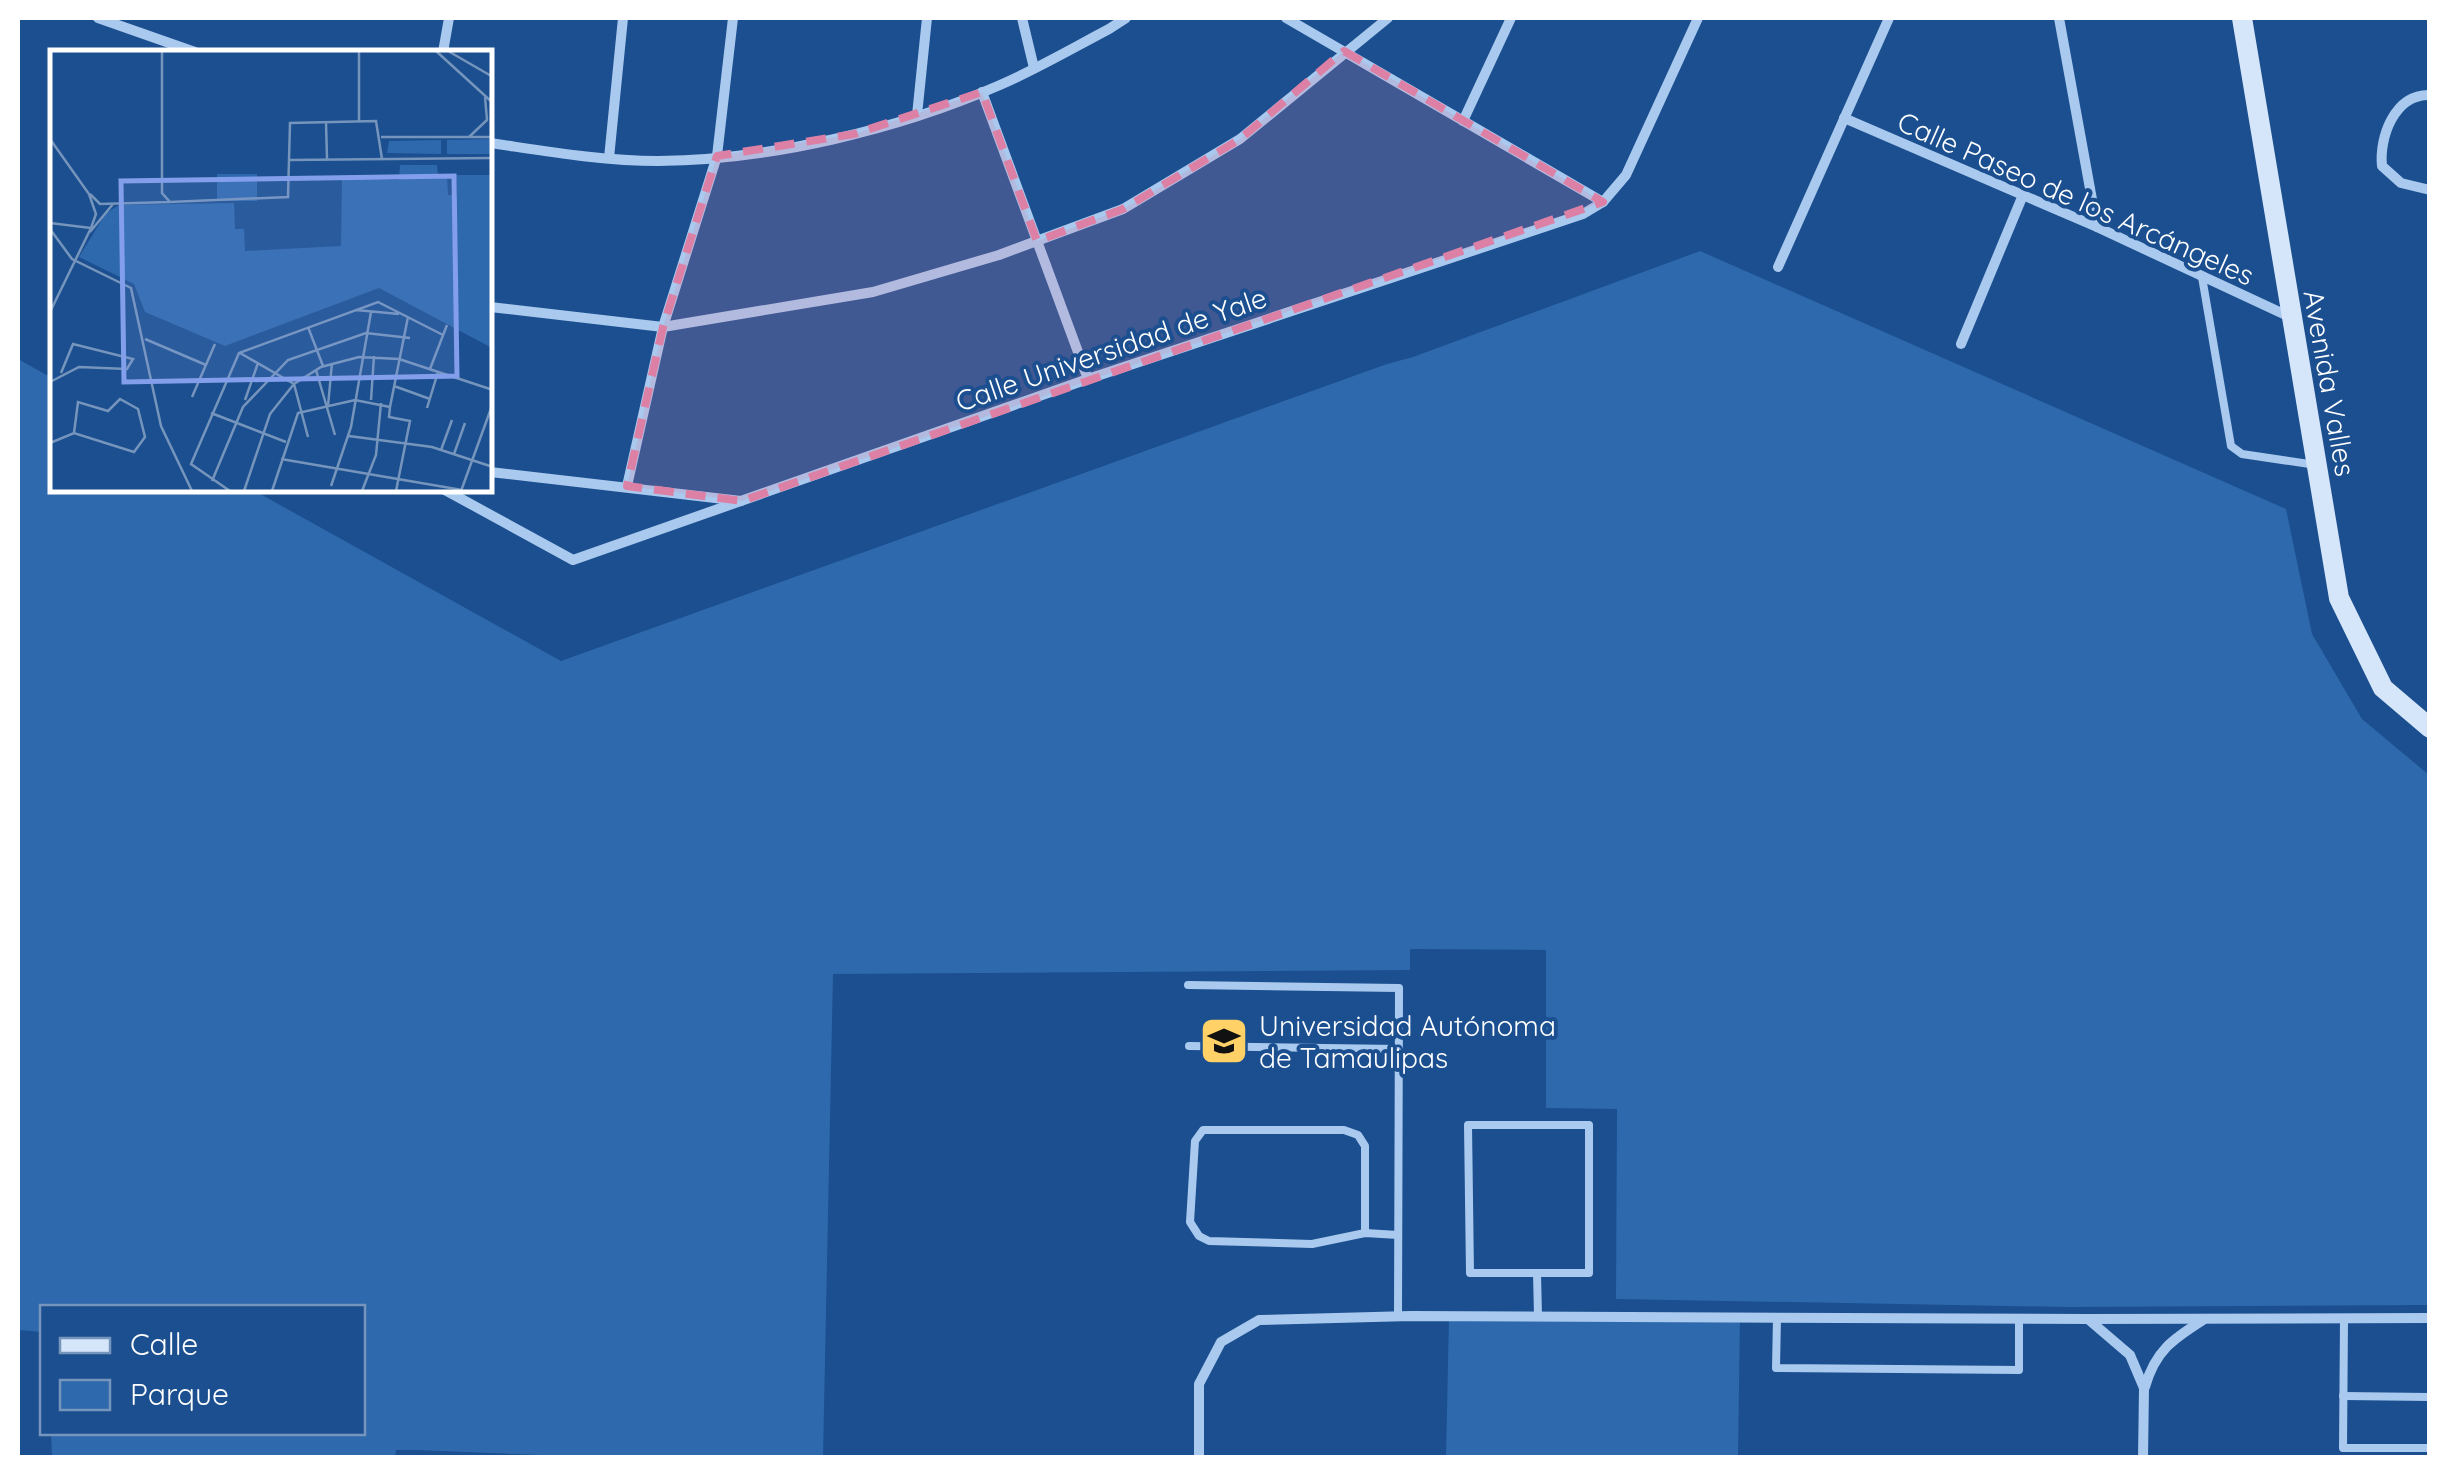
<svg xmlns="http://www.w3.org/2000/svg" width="2447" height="1475" font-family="Quicksand,sans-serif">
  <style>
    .green { fill: #2e69ad }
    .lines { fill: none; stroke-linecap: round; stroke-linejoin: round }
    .lane { stroke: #a9c9ee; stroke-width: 8 }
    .street { stroke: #a9c9ee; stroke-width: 10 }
    .secondary { stroke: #d6e6fa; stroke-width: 20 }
    .marked { fill: #dd80a5; fill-opacity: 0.2; stroke: #dd80a5; stroke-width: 8; stroke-dasharray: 20 12; stroke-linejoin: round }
    .labels { text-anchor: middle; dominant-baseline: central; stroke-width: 8; stroke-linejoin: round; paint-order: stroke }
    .street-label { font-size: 28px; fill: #fff; stroke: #1b4f8f }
    .poi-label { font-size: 28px; fill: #fff; stroke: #1b4f8f; text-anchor: start }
    .inset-road { fill: none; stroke: #7695bc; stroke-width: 2.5 }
    .view { fill: #839eea; fill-opacity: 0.15; stroke: #839eea; stroke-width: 5 }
    .inset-edge { fill: none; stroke: #fff; stroke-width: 5 }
  </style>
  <rect width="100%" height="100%" fill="#1b4f8f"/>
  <g class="green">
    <path d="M1700 251 2286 509 2312 634 2362 719 2429 775V1305L2068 1307 1616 1299 1617 1109 1546 1108V950L1410 949V970L833 974 823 1457 617 1458 416 1450H396L395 1458 52 1457 51 1433 362 1432V1308H42V1332L18 1330V359L52 378V490H253L561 661 1387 364 1413 357Z"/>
    <path d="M1449 1316 1740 1317 1738 1457 1446 1458Z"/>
  </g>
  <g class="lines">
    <g class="lane">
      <path d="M2202 277 2231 446 2242 454 2316 465"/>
      <path d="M1188 985 1399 988 1398 1316"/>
      <path d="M1189 1046 1399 1049"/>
      <path d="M1468 1125H1589V1273H1470Z"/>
      <path d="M1365 1233V1146L1358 1135 1344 1130H1203L1195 1141 1190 1222 1199 1236 1209 1241 1312 1244 1365 1233 1398 1235"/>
      <path d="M1537 1273 1538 1316"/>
      <path d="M1777 1317 1776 1368 2019 1370V1319"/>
      <path d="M2344 1319 2343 1448H2430"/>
      <path d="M2343 1396 2430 1397"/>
    </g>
    <g class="street">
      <path d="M98 18 195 52"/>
      <path d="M1022 18 1034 68"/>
      <path d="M1286 18 1603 202"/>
      <path d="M2059 18 2097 227"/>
      <path d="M443 52 449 18"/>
      <path d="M982 92 1088 379"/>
      <path d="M2430 95C2394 94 2379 138 2382 166L2401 183 2430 190"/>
      <path d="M917 115 927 18"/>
      <path d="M1844 118 2097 227 2290 317"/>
      <path d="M1463 121 1511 18"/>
      <path d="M490 143C545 151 602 161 658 161 770 160 897 130 1000 85 1037 69 1073 48 1109 29L1126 18"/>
      <path d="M609 158 623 18"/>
      <path d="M1778 267 1889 18"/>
      <path d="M490 307 663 327 873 292 999 255 1123 209 1240 139 1388 18"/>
      <path d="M1961 344 2023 195"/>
      <path d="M490 472 741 501"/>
      <path d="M627 486 663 327 717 156 733 18"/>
      <path d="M445 490 573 560 1088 379 1583 214 1603 202 1626 175 1698 18"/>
      <path d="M2088 1319 2430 1318"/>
      <path d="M2145 1387C2155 1351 2173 1339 2203 1320"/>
      <path d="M1199 1458V1384L1221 1342 1259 1320 1411 1316 2088 1319 2130 1355 2144 1388 2143 1458"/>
    </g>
    <path class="secondary" d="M2242 18 2339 598 2383 688 2430 728"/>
  </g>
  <path class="marked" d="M1344 51 1603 202 742 501 627 486 663 327 717 156 854 134 982 92 1037 241 1123 209 1240 139Z"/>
  <defs>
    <g id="university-square" transform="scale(2.5)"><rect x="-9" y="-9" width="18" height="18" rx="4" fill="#ffd166" stroke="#1b4f8f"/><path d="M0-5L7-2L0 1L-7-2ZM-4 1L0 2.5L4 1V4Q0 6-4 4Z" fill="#111"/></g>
  </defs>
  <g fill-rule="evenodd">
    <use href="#university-square" x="1224" y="1041"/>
  </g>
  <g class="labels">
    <g class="street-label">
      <text transform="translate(2076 198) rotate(24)">Calle Paseo de los Arcángeles</text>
      <text transform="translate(1111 349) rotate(-19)">Calle Universidad de Yale</text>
      <text transform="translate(2330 383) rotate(80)">Avenida Valles</text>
    </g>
    <g class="poi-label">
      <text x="1259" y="1025">Universidad Autónoma<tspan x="1259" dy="32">de Tamaulipas</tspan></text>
    </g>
  </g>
  <g transform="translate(50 50)">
    <rect width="442" height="442" fill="#1b4f8f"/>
    <path d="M442 89V104H397V90ZM391 90V104L337 103 339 91ZM350 115H387L388 125H397L398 145H407L406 125H442V298L329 238 175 296 95 262 84 234 29 207 56 163 69 155 184 153 185 179H194L195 201 291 196 292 129 349 130ZM167 124H207V151H167Z" fill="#2e69ad"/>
    <path class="inset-road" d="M112 1V143L120 152 238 147 240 73 326 71 332 109M309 1V72M386 1 443 53M398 1 443 27M276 72 277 109M331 87H443M419 87 437 70 435 47M0 89 39 144 46 164 41 178M240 110 443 108M40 144 50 154 120 152M0 173 41 178 0 262M0 179 22 209 81 238 111 376 142 441M40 182 63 154M306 260 349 264M258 277 273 316M95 289 156 315M190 303 244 334 258 387M380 319 397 275M266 320 285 385M0 332 29 317 77 319 83 309 23 294 11 323M344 336 380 349M142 347 165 294M195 350 208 313M321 350 324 306M278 356 282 313M377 358 388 322M161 363 236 392M299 386 382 397 443 417M0 393 24 383 84 402 95 387 88 359 70 349 58 361 28 352 24 383M391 400 402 370M404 404 415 373M231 409 412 440M162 431 193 357 238 310 316 283 360 288M281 436 301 377 321 262M180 441 141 414 189 303 328 252 393 285M194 441 220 364 244 334 271 317 309 307 349 309 443 340M222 441 248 363 305 350 340 357M312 441 326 405 331 353M346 441 360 371 339 367 340 357 358 267M411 441 443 353"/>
    <path class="view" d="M404 126 407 326 74 332 71 131Z"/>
    <rect width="442" height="442" class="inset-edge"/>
  </g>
  <rect width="2447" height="1475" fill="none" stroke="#ffffff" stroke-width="40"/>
  <rect x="40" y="1305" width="325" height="130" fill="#1b4f8f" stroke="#7695bc" stroke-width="2.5"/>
  <rect x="60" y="1338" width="50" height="15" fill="#d6e6fa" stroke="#7695bc" stroke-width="2.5"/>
  <text x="130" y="1355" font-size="30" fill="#ffffff">Calle</text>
  <rect x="60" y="1380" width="50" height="30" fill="#2e69ad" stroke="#7695bc" stroke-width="2.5"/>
  <text x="130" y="1405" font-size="30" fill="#ffffff">Parque</text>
</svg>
